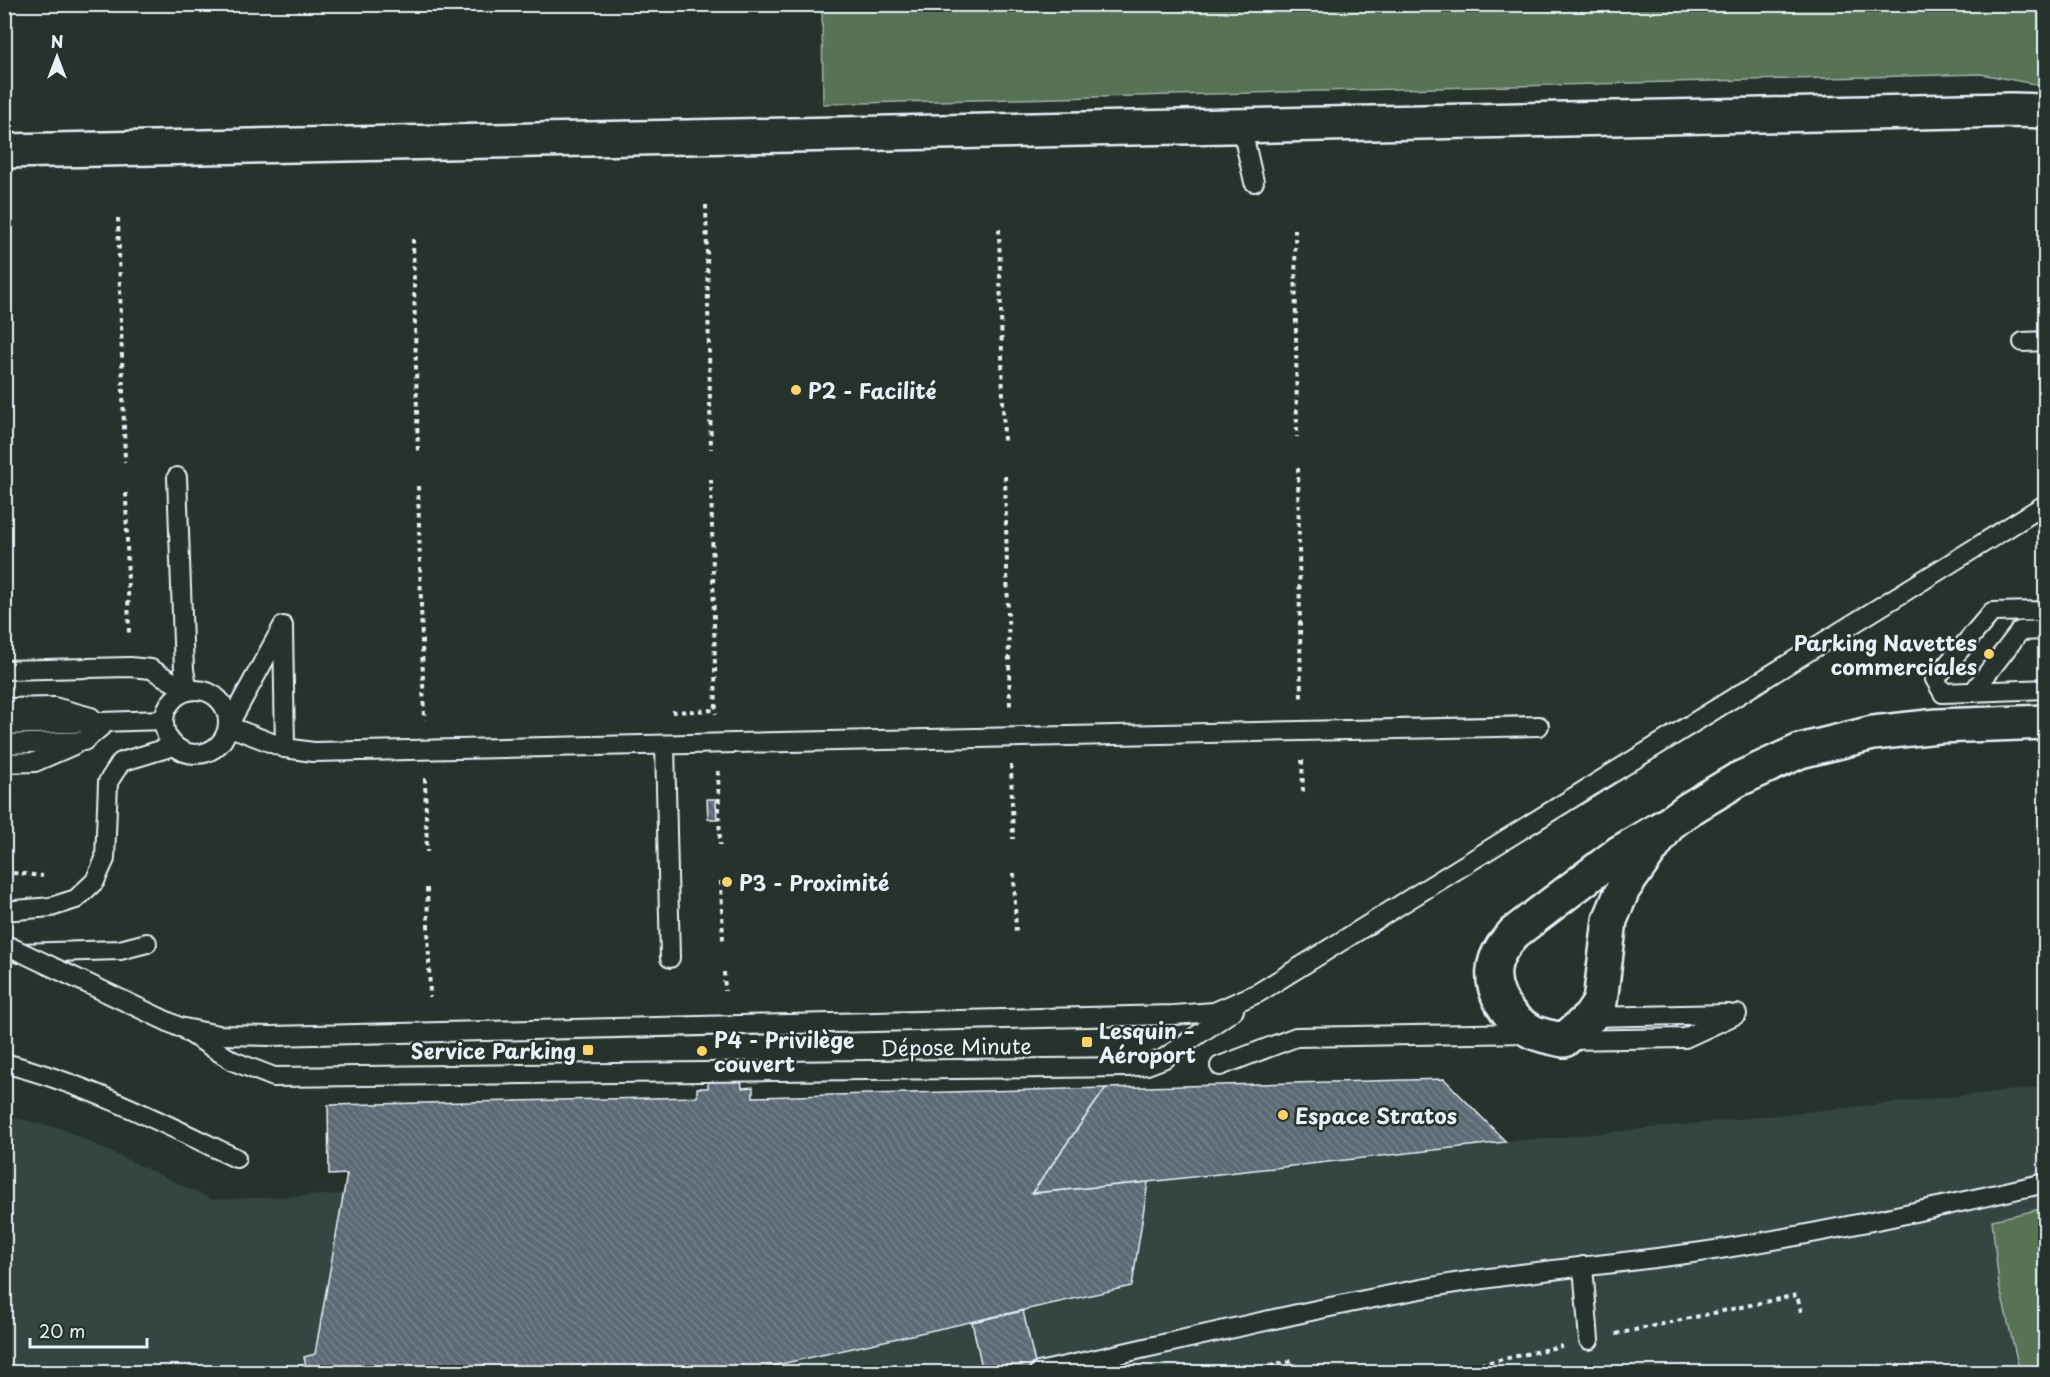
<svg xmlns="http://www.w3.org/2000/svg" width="2050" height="1377" font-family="'Playpen Sans',sans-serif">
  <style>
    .built { fill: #364443 }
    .grass { fill: #597257; stroke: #a0b2a8; stroke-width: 1.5 }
    .building { fill: url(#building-back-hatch); stroke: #e8f1f8; stroke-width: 1.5 }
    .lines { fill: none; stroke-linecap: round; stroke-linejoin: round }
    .service-casing { stroke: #e8f1f8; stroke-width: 22 }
    .minor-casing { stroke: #e8f1f8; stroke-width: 38 }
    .tertiary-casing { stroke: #e8f1f8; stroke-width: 38 }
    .path { stroke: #e8f1f8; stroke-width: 4; stroke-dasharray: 4.5 4.5; stroke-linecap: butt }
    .service { stroke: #26332d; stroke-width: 18 }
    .minor { stroke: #26332d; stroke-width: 33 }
    .tertiary { stroke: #26332d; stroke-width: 33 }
    .service-bridge-casing { stroke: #e8f1f8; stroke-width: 22; stroke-linecap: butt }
    .service-bridge { stroke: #26332d; stroke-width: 18 }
    .poi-dot { fill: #ffd166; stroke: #26332d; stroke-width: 2 }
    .labels { text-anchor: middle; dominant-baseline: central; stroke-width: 5; stroke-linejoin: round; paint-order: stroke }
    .poi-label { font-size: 21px; font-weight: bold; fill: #e8f1f8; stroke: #26332d; text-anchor: start }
    .street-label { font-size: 21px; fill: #e8f1f8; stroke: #26332d }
  </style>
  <defs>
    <pattern id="building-back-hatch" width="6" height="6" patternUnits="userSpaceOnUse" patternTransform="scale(1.5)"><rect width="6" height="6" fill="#5d6b75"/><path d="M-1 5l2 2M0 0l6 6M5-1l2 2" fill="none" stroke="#748189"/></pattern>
  </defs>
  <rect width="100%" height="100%" fill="#26332d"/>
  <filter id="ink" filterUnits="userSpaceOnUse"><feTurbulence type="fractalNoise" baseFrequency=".0167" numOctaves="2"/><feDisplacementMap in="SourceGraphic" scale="12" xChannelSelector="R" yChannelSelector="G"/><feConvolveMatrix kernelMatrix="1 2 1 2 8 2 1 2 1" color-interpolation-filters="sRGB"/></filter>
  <g filter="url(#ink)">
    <path class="built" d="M2045 1087V1372H5V1116L62 1129 213 1200 1546 1139Z"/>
    <g class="grass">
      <path d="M822 5H2045V86L1981 74 823 104Z"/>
      <path d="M2045 1208V1372H2020L1999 1285 1992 1220Z"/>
    </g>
    <g class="building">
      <path d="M707 799H716L717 819H708Z"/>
      <path d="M741 1077 742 1088 753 1087V1097L1106 1088 1032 1193 1148 1182 1132 1286 745 1372H307L304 1357 315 1354 347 1174 329 1175 328 1105 697 1097V1088H708V1078Z"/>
      <path d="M1444 1079 1506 1142 1148 1182 1032 1193 1106 1088Z"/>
      <path d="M1023 1311 1037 1372H983L972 1322Z"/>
    </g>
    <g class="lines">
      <g class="service-casing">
        <g id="service">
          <path d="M1241 125 1254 182"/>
          <path d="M2023 342 2046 341"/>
          <path d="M177 477 184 670 188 691"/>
          <path d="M2046 611 1992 612 1935 679 1943 693 2046 689"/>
          <path d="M283 626 228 726 285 748 313 752 1539 726"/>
          <path d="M283 628 285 748"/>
          <path d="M4 670 130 667 151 669 188 691"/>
          <circle cx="196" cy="722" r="32"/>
          <path d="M1973 692 2020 631 2046 630"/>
          <path d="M4 708 54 707 91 717"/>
          <path d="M4 725 164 720"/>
          <path d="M4 744 84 741 107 722"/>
          <path d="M665 745 670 958"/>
          <path d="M4 763 35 762 74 745"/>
          <path d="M4 911 51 907 76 899 95 881 105 859 108 782 121 762 174 746"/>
          <path d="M18 953 120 950 147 943"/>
          <path d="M1590 1017 1729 1014"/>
          <path d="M179 1027 219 1035 271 1036 1174 1015 1214 1012 1258 993 2046 504"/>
          <path d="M188 1032 233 1061 274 1077 1127 1067 1147 1065 1163 1059 1234 1010"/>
          <path d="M1566 1040 1685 1038 1737 1014"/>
          <path d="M4 1063C86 1084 161 1122 236 1158"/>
          <path d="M1220 1066 1296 1037 1530 1033"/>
          <path d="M1583 1266 1589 1340"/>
          <path d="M1039 1372C1170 1343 1300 1311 1432 1287 1531 1269 1633 1264 1733 1247 1838 1230 1942 1206 2046 1183"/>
        </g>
      </g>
      <g class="minor-casing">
        <path id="minor" d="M1670 823 1623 889 1610 920 1600 1002 1590 1017 1564 1040C1554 1038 1542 1036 1533 1032 1503 1017 1481 979 1502 948 1505 943 1510 938 1514 933L1619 853 1670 823 1689 809 1737 780 1800 751 1873 733 1938 726 2046 722"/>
      </g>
      <g class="tertiary-casing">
        <path id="tertiary" d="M4 151 2011 110 2046 111"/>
      </g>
      <g class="path">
        <path d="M706 205 711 449"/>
        <path d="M118 218 125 462"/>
        <path d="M999 229 1004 442"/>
        <path d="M1295 229 1297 437"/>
        <path d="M413 239 418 455"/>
        <path d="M1298 468 1301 702"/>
        <path d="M1005 476 1010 708"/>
        <path d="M711 479 716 714"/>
        <path d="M418 486 424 720"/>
        <path d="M126 493 129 637"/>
        <path d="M672 712 716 710"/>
        <path d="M1302 760 1303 792"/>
        <path d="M1011 765 1013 839"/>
        <path d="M718 771 720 845"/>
        <path d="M425 778 427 852"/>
        <path d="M4 872 43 876"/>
        <path d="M1014 873 1016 935"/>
        <path d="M721 881 723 941"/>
        <path d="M427 888 430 997"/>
        <path d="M724 972 725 991"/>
        <path d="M1616 1334 1797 1295 1802 1316"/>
        <path d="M1216 1372 1252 1370 1293 1361 1295 1372"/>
        <path d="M1445 1372 1562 1346"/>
      </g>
      <use href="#service" class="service"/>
      <use href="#minor" class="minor"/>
      <use href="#tertiary" class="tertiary"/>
      <g class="service-bridge-casing">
        <path id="service-bridge" d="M4 944 179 1027"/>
      </g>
      <use href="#service-bridge" class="service-bridge"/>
    </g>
  </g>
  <g class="poi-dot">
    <circle cx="796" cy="390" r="6"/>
    <circle cx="1989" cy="654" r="6"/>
    <circle cx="727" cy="882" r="6"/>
    <rect x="1081" y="1036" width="12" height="12" rx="3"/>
    <rect x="582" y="1044" width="12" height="12" rx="3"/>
    <circle cx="702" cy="1051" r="6"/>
    <circle cx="1283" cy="1115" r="6"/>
  </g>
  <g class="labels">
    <g class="poi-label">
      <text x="808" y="390">P2 - Facilité</text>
      <text x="1977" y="642" text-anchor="end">Parking Navettes<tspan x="1977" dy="24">commerciales</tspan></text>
      <text x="739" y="882">P3 - Proximité</text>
      <text x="1099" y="1030">Lesquin –<tspan x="1099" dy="24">Aéroport</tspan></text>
      <text x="714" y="1039">P4 - Privilège<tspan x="714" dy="24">couvert</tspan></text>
      <text x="576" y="1050" text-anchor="end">Service Parking</text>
      <text x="1295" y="1115">Espace Stratos</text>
    </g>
    <g class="street-label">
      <text transform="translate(956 1046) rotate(-1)">Dépose Minute</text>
    </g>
  </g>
  <rect width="2050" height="1377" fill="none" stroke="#26332d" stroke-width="24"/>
  <rect x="12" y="12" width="2026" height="1353" fill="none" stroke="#e8f1f8" stroke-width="2" filter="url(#ink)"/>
  <g transform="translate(57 57)" stroke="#26332d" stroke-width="4.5" paint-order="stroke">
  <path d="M0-4.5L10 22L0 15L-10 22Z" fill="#e8f1f8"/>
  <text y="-9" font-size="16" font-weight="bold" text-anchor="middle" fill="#e8f1f8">N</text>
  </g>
  <path d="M30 1338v9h117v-9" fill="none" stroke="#e8f1f8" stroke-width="3"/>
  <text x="39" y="1338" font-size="18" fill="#e8f1f8" stroke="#26332d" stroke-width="4.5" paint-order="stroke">20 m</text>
</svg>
